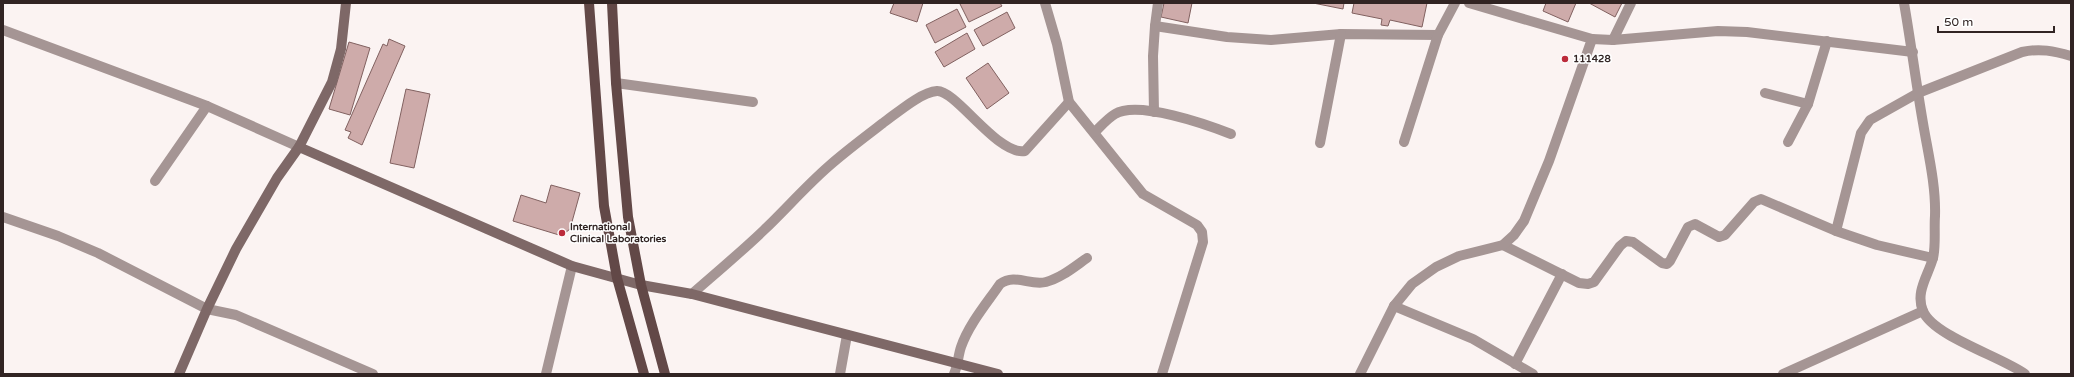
<svg xmlns="http://www.w3.org/2000/svg" width="2074" height="377" font-family="'Varela Round',sans-serif">
  <style>
    .building { fill: #ceabaa; stroke: #816160 }
    .lines { fill: none; stroke-linecap: round; stroke-linejoin: round }
    .street { stroke: #a59594; stroke-width: 10 }
    .secondary { stroke: #7e6867; stroke-width: 10 }
    .primary { stroke: #624847; stroke-width: 10 }
    .poi-dot { fill: #bc2b3b; stroke: #fff; stroke-width: 1.5 }
    .labels { text-anchor: middle; dominant-baseline: central; stroke-width: 3; stroke-linejoin: round; paint-order: stroke }
    .poi-label { font-size: 10px; font-weight: bold; fill: #312423; stroke: #fff; text-anchor: start }
  </style>
  <rect width="100%" height="100%" fill="#fbf3f2"/>
  <g class="building">
    <path d="M894 3H923L917 22 890 13Z"/>
    <path d="M962 3H1000L1002 6 969 22 960 4Z"/>
    <path d="M1164 3H1192L1188 23 1161 17Z"/>
    <path d="M1313 3H1344L1343 9Z"/>
    <path d="M1354 3H1427L1422 27 1390 20 1388 26 1381 25 1382 19 1352 13Z"/>
    <path d="M1546 3H1576L1568 22 1543 11Z"/>
    <path d="M1589 3H1622L1615 17Z"/>
    <path d="M957 9 966 27 935 43 926 25Z"/>
    <path d="M1007 12 1015 28 983 46 974 30Z"/>
    <path d="M967 33 975 49 944 67 935 52Z"/>
    <path d="M389 39 405 46 362 145 348 138 351 132 345 130 383 44 387 46Z"/>
    <path d="M349 42 370 48 350 115 329 109Z"/>
    <path d="M988 63 1009 93 987 109 966 78Z"/>
    <path d="M406 89 430 94 414 168 390 163Z"/>
    <path d="M551 185 580 193 570 229 565 233 559 235 513 221 521 195 546 203Z"/>
  </g>
  <g class="lines">
    <g class="street">
      <path d="M1045 3 1057 44 1069 102 1143 194 1197 225 1202 232 1203 242 1162 374"/>
      <path d="M1158 3 1155 26 1227 37 1271 40 1341 34 1438 35"/>
      <path d="M1904 3C1911 43 1916 83 1923 123 1928 153 1936 185 1935 216 1934 229 1936 246 1933 258 1928 276 1915 292 1923 311 1933 336 2002 357 2025 374"/>
      <path d="M3 30 207 106 299 147"/>
      <path d="M1592 39 1613 40 1718 31 1747 32 1913 52"/>
      <path d="M1613 40 1631 3"/>
      <path d="M616 83 753 102"/>
      <path d="M1765 93 1808 104"/>
      <path d="M1154 112 1153 56 1155 26"/>
      <path d="M1095 132C1101 126 1108 118 1115 114 1138 100 1208 125 1231 134"/>
      <path d="M1404 142 1438 35 1455 3"/>
      <path d="M1788 142 1808 104 1827 41"/>
      <path d="M1320 143 1341 34"/>
      <path d="M155 181 207 106"/>
      <path d="M3 217 58 236 98 253 207 309 236 315 373 374"/>
      <path d="M1836 231 1861 133 1870 120 1918 93 2022 52C2040 48 2054 51 2071 56"/>
      <path d="M1503 245 1579 283 1588 284 1594 282 1620 246 1626 241 1633 242 1662 263 1667 264 1670 261 1688 227 1695 224 1719 237 1725 235 1754 202 1761 199 1836 231 1877 245 1933 258"/>
      <path d="M692 294C716 273 741 252 764 230 786 209 806 186 829 166 846 151 865 137 883 123 897 113 921 92 937 91 956 90 998 156 1025 151L1069 102"/>
      <path d="M1394 306 1473 339 1533 374"/>
      <path d="M1515 364 1562 274"/>
      <path d="M546 374 572 266"/>
      <path d="M840 374 847 335"/>
      <path d="M954 374C958 365 958 356 961 347 969 324 987 303 1000 284 1015 273 1030 286 1046 282 1061 278 1074 267 1087 258"/>
      <path d="M1360 374 1394 306 1412 284 1436 267 1459 256 1503 245 1514 235 1524 221 1549 161 1592 39 1469 3"/>
      <path d="M1783 374 1923 311"/>
    </g>
    <g class="secondary">
      <path d="M299 147 572 266 641 285 692 294 998 374"/>
      <path d="M179 374 207 309 236 249 277 178 299 147 332 82 341 49 346 3"/>
    </g>
    <g class="primary">
      <path d="M589 3 604 206 617 278 644 374"/>
      <path d="M612 3 616 83 628 217 641 285 665 374"/>
    </g>
  </g>
  <g class="poi-dot">
    <circle cx="1565" cy="59" r="4"/>
    <circle cx="562" cy="233" r="4"/>
  </g>
  <g class="labels">
    <g class="poi-label">
      <text x="1573" y="59">111428</text>
      <text x="570" y="227">International<tspan x="570" dy="12">Clinical Laboratories</tspan></text>
    </g>
  </g>
  <rect width="2074" height="377" fill="none" stroke="#312423" stroke-width="8"/>
  <path d="M1938 26v6h116v-6" fill="none" stroke="#312423" stroke-width="2"/>
  <text x="1944" y="26" font-size="12" fill="#312423" stroke="#ffffff" stroke-width="3" paint-order="stroke">50 m</text>
</svg>
